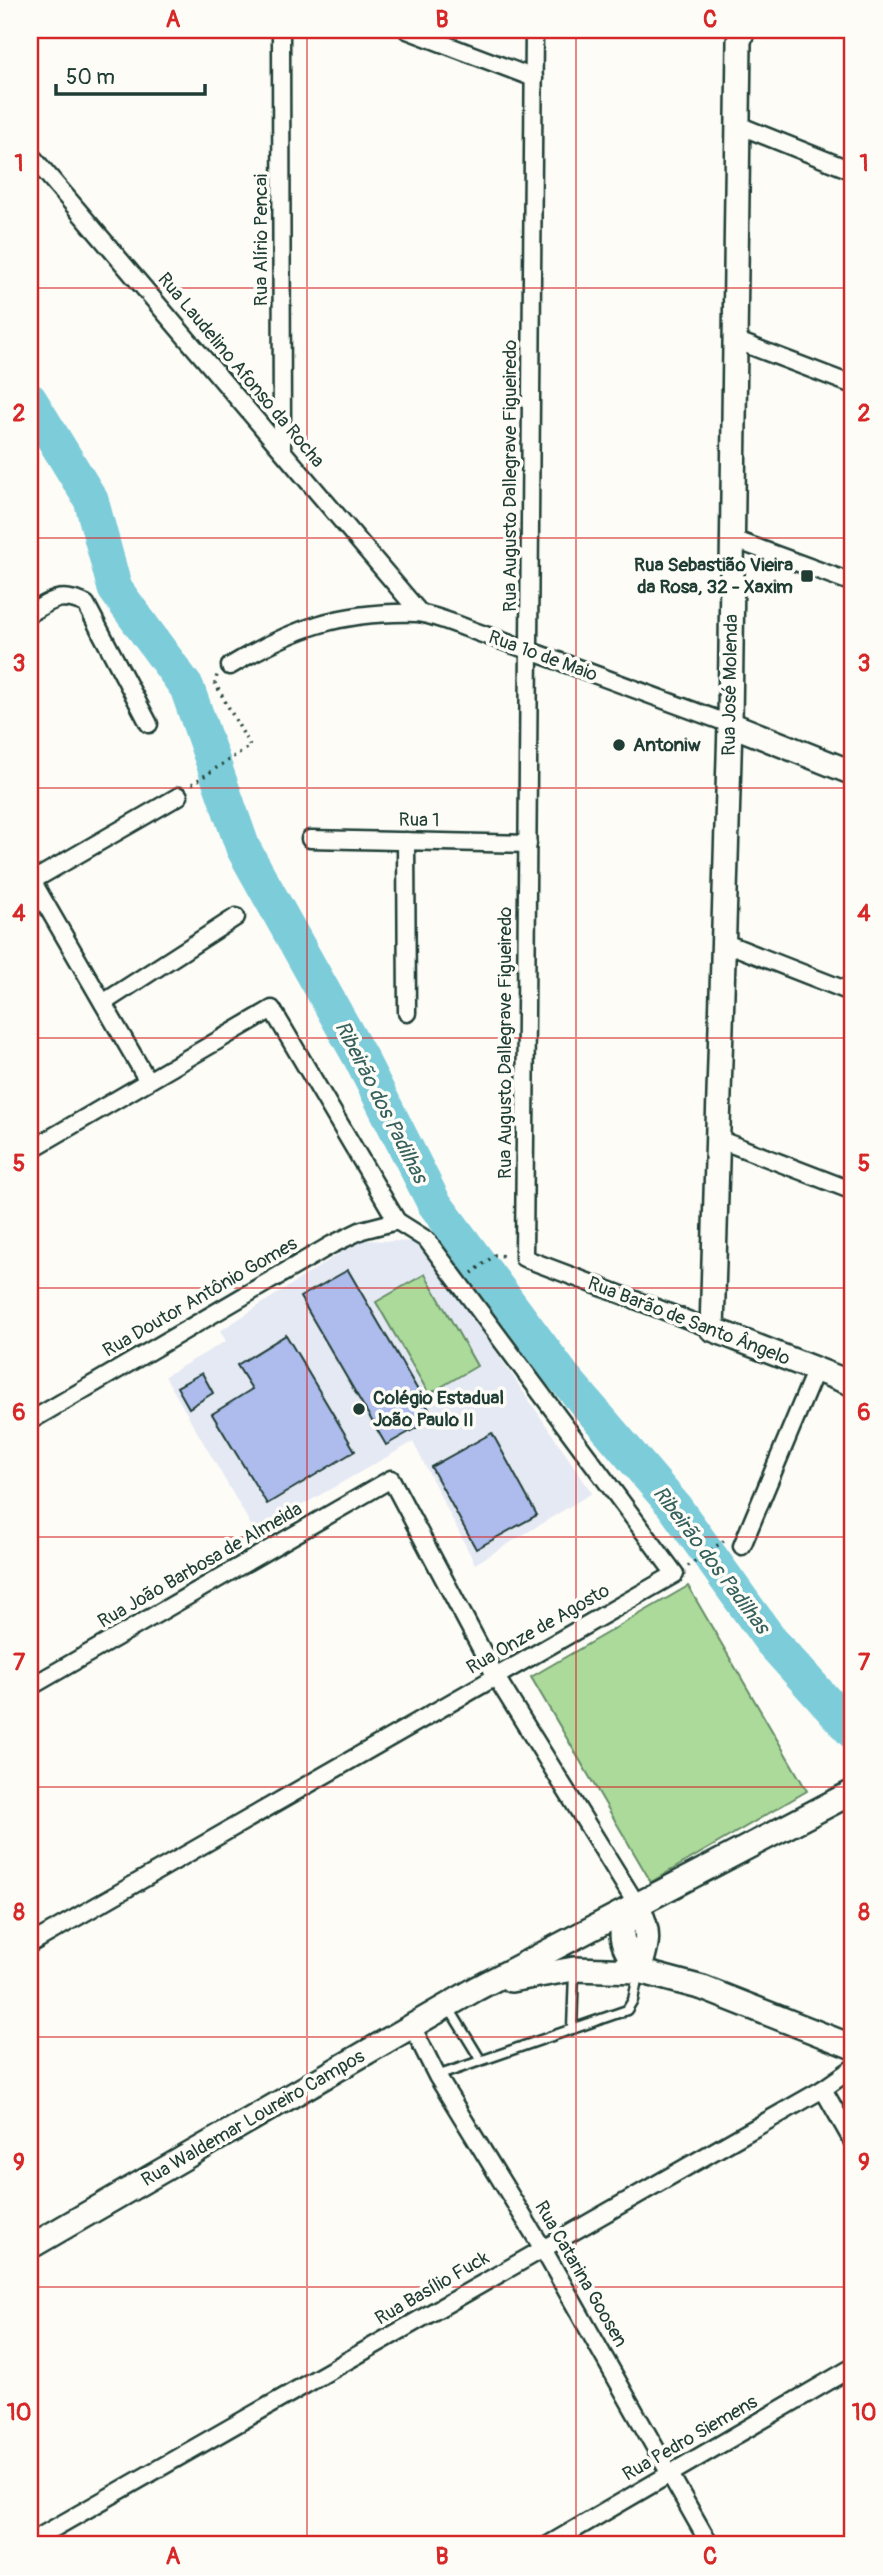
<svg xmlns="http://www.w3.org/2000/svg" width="883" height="2575" font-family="Pangolin,sans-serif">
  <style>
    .built { fill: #e5e9f4 }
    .green { fill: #abda9a; stroke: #658c67; stroke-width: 2 }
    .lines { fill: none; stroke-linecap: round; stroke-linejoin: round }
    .river { stroke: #7dccd9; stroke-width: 35 }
    .building { fill: #adbcec; stroke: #1f3d34; stroke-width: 2 }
    .lane-casing { stroke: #1f3d34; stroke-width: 13 }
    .street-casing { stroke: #1f3d34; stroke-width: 21 }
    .secondary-casing { stroke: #1f3d34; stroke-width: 28 }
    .path { stroke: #1f3d34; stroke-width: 3.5; stroke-dasharray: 2 5; stroke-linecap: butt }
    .lane { stroke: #fdfcf7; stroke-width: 8 }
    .street { stroke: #fdfcf7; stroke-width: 16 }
    .secondary { stroke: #fdfcf7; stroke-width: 23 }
    .grid { fill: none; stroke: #d62828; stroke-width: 2; stroke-opacity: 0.55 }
    .poi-dot { fill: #1f3d34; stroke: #fdfcf7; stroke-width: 2.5 }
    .labels { text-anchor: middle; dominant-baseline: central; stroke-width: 7; stroke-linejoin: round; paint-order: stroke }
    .street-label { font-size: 19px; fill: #1f3d34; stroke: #fdfcf7 }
    .poi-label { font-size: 19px; font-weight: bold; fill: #1f3d34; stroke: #fdfcf7; text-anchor: start }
    .water-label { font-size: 21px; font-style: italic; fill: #36615d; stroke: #fdfcf7 }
    .neatline { fill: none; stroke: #d62828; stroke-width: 2.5 }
    .grid-label { font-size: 23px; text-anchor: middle; font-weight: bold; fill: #d62828 }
  </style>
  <rect width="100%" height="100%" fill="#fdfcf7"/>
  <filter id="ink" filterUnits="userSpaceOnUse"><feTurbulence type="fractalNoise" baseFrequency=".0143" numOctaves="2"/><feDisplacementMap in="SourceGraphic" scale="14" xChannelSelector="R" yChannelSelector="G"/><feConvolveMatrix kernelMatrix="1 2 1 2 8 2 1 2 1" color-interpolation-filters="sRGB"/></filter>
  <g filter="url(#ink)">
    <path class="built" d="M360 1240 422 1242 592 1493 475 1564 413 1442 255 1532 165 1376 226 1341 220 1331Z"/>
    <g class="green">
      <path d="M425 1274 477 1366 429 1394 376 1302Z"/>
      <path d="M688 1586 807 1791 651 1882 531 1677Z"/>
    </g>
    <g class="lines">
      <path class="river" d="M30 400 91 500 115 589 187 688 243 848 361 1059 434 1203 562 1375 674 1506 771 1641 853 1732"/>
    </g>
    <g class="building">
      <path d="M348 1270 434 1418 386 1445 300 1297Z"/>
      <path d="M286 1335 355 1451 267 1504 212 1414 252 1389 237 1365Z"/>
      <path d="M202 1373 213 1393 189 1408 177 1387Z"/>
      <path d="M492 1433 537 1515 476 1549 431 1467Z"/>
    </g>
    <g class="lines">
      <g class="lane-casing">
        <g id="lane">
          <path d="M449 2008 480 2059"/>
          <path d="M572 2029 574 1972"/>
          <path d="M437 2076 627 2010 633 2000 638 1975"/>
        </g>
      </g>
      <g class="street-casing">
        <g id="street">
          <path d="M281 30 282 450"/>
          <path d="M407 30 534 78"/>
          <path d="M534 30 524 1258 712 1329"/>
          <path d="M738 125 853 171"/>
          <path d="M30 154 420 613"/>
          <path d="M735 340 853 385"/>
          <path d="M733 539 853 583"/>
          <path d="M30 613C53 600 60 592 86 604L149 724"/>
          <path d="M230 666C293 628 341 611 417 613 434 614 470 630 488 636 569 664 649 695 730 724"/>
          <path d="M310 839 528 844"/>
          <path d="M406 841 407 1013"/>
          <path d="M30 877 148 1081"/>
          <path d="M30 882 179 796"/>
          <path d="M723 942 853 993"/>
          <path d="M103 1003 236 917"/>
          <path d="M718 1139 853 1191"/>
          <path d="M30 1150 272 1009 397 1221 427 1240 675 1574 30 1944"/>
          <path d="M30 1421 331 1245 362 1230 397 1221"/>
          <path d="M742 1546 816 1369"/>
          <path d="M30 1687 391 1479 496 1677 637 1905"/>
          <path d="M412 2026 437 2076 543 2249 710 2545"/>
          <path d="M823 2089 853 2142"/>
          <path d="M30 2542 823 2089 853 2068"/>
          <path d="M548 2545 853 2367"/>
        </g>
      </g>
      <g class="secondary-casing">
        <g id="secondary">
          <path d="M743 30 739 41 730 724 712 1329 853 1384"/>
          <path d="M730 724 853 773"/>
          <path d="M637 1905C651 1932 648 1943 639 1971 621 1942 613 1933 637 1905Z"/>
          <path d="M511 1980 574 1969 639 1971 703 1988 853 2047"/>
          <path d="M30 2247 476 1989 853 1792"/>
        </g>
      </g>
      <g class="path">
        <path d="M192 784 250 746 215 683 217 675"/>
        <path d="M472 1273 495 1255 506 1256"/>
        <path d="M688 1566 725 1540"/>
      </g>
      <use href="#lane" class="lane"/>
      <use href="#street" class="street"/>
      <use href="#secondary" class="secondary"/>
    </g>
  </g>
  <path class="grid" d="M307 30V2545M576 30V2545M30 288H853M30 538H853M30 788H853M30 1038H853M30 1288H853M30 1537H853M30 1787H853M30 2037H853M30 2287H853"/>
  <g class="poi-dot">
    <rect x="800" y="569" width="14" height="14" rx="3.5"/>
    <circle cx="619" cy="745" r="7"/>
    <circle cx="359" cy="1409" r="7"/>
  </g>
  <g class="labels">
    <g class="street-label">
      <text transform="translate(261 240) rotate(-90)">Rua Alírio Pencai</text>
      <text transform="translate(241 370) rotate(50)">Rua Laudelino Afonso da Rocha</text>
      <text transform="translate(510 476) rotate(-90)">Rua Augusto Dallegrave Figueiredo</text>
      <text transform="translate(543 656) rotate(20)">Rua 1º de Maio</text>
      <text transform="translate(730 685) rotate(-89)">Rua José Molenda</text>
      <text transform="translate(419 820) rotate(1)">Rua 1</text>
      <text transform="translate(505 1043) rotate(-90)">Rua Augusto Dallegrave Figueiredo</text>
      <text transform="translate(200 1297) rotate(-30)">Rua Doutor Antônio Gomes</text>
      <text transform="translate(689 1321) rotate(21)">Rua Barão de Santo Ângelo</text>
      <text transform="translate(200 1565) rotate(-30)">Rua João Barbosa de Almeida</text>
      <text transform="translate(538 1629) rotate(-30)">Rua Onze de Agosto</text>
      <text transform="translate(253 2118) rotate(-30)">Rua Waldemar Loureiro Campos</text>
      <text transform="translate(581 2274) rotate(60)">Rua Catarina Goosen</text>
      <text transform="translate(432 2288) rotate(-30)">Rua Basílio Fuck</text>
      <text transform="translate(690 2438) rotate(-30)">Rua Pedro Siemens</text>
    </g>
    <g class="poi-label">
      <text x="793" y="565" text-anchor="end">Rua Sebastião Vieira<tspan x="793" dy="22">da Rosa, 32 - Xaxim</tspan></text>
      <text x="633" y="745">Antoniw</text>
      <text x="373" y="1398">Colégio Estadual<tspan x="373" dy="22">João Paulo II</tspan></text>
    </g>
    <g class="water-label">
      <text transform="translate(381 1102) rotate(63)">Ribeirão dos Padilhas</text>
      <text transform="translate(711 1560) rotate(53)">Ribeirão dos Padilhas</text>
    </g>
  </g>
  <rect width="883" height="2575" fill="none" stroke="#fdfcf7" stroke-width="77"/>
  <path d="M56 84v10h149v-10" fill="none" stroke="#1f3d34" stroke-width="3.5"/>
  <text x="66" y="84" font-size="21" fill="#1f3d34" stroke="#fdfcf7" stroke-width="5" paint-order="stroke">50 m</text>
  <rect x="38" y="38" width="806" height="2498" class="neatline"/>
  <g class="grid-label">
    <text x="173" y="27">A</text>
    <text x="442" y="27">B</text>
    <text x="710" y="27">C</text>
    <text x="19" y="171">1</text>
    <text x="864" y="171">1</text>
    <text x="19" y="421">2</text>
    <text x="864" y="421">2</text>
    <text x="19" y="671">3</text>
    <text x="864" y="671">3</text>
    <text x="19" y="921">4</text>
    <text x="864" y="921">4</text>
    <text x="19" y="1171">5</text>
    <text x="864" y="1171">5</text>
    <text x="19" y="1420">6</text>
    <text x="864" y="1420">6</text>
    <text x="19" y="1670">7</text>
    <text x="864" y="1670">7</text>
    <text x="19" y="1920">8</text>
    <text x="864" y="1920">8</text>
    <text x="19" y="2170">9</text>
    <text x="864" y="2170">9</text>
    <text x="19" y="2420">10</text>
    <text x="864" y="2420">10</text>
    <text x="173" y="2564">A</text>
    <text x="442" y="2564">B</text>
    <text x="710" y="2564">C</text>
  </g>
</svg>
